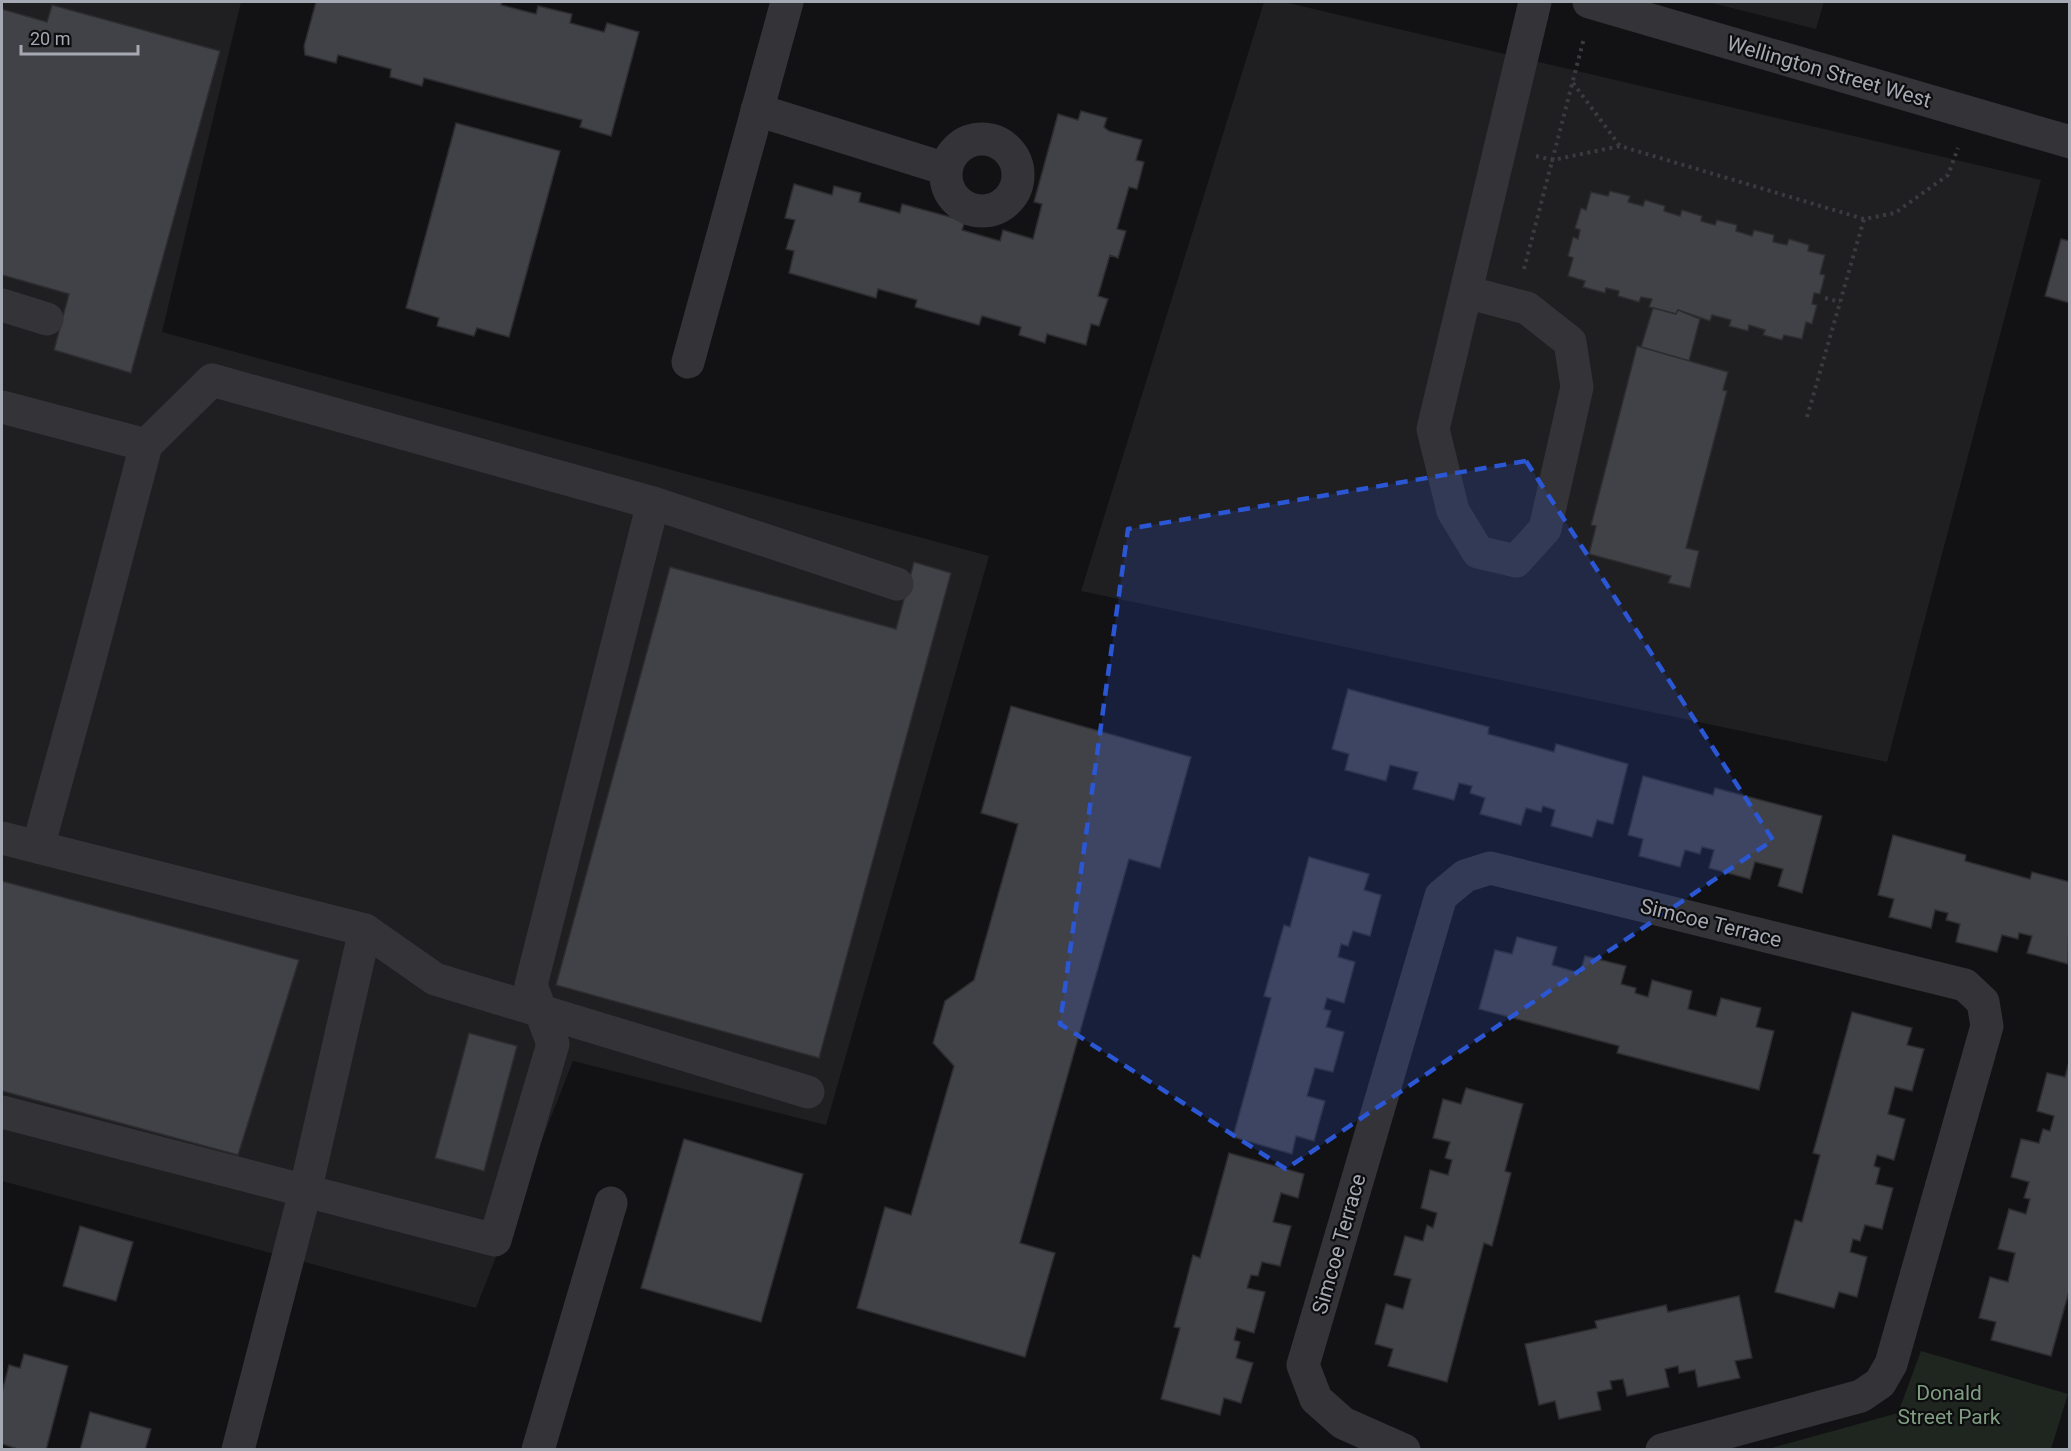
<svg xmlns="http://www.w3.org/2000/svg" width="2071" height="1451" font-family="Roboto,sans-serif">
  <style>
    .built { fill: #1f1e21 }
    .green { fill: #1f2620 }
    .building { fill: #414247; stroke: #2d2c2f; stroke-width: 1.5 }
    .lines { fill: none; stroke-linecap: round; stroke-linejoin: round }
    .path { stroke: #3a3b3f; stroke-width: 4; stroke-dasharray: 3 4.5; stroke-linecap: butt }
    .minor { stroke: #343438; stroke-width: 33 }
    .marked { fill: #2b57d4; fill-opacity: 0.2; stroke: #2b57d4; stroke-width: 4.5; stroke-dasharray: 12 8; stroke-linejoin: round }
    .labels { text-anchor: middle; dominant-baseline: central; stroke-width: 4.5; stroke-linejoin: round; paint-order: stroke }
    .street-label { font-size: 21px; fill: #a5a9b3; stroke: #0d0d0f }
    .park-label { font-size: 21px; fill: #7e9c81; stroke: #0d0d0f }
  </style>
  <rect width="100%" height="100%" fill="#121214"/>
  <g class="built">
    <path d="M2 2H241L162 332 989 556 826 1125 573 1061 476 1308 2 1181Z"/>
    <path d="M1264 2H1284L2041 180 1887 762 1081 591Z"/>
    <path d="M1708 2H1824L1816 29Z"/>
  </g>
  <path class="green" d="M1921 1351 2068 1394 2051 1449H1768L1898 1413Z"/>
  <g class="building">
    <path d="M316 2H502L501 5 536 14 538 6 572 14 570 23 604 32 607 23 639 32 611 136 580 127 582 120 424 78 422 86 390 77 391 69 338 55 336 63 305 55 304 46Z"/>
    <path d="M52 5 220 51 131 373 54 350 69 294 2 275V9L47 22Z"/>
    <path d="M1081 111 1107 118 1104 127 1109 131 1142 140 1136 160 1144 162 1137 189 1129 187 1117 229 1126 231 1118 258 1110 255 1098 296 1108 299 1099 326 1091 324 1086 345 1047 334 1045 343 1019 335 1021 327 982 316 979 325 915 307 917 300 878 289 876 298 789 273 794 251 786 249 795 220 785 218 794 184 832 195 834 186 861 193 859 202 900 213 902 204 965 221 962 230 1000 241 1003 230 1033 239 1042 204 1034 202 1058 114 1078 120Z"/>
    <path d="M456 123 560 151 509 337 477 328 474 336 437 326 439 318 406 308Z"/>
    <path d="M1610 191 1630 196 1628 202 1643 206 1645 200 1665 206 1664 211 1680 216 1682 210 1702 216 1701 221 1715 225 1717 220 1737 225 1736 231 1752 236 1754 230 1774 235 1773 242 1787 245 1789 239 1809 245 1808 251 1825 255 1820 274 1825 275 1820 294 1814 293 1812 304 1817 305 1812 324 1806 322 1802 339 1784 335 1782 340 1763 335 1765 330 1749 325 1748 331 1729 326 1731 320 1712 315 1710 321 1678 310 1676 314 1649 307 1652 299 1641 297 1639 302 1618 296 1619 291 1606 288 1605 293 1583 287 1585 281 1568 276 1573 258 1568 256 1573 237 1578 239 1580 230 1575 228 1581 208 1586 210 1591 192 1608 196Z"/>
    <path d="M2061 239 2070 241V303L2045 296Z"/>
    <path d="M1653 308 1676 314 1678 310 1700 319 1689 361 1641 347Z"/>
    <path d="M1637 346 1728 372 1723 390 1727 391 1686 548 1699 551 1690 588 1668 583 1671 576 1589 554 1596 526 1591 525Z"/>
    <path d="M914 562 951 573 819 1058 556 985 670 567 896 629Z"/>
    <path d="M1348 689 1489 727 1488 734 1554 752 1556 744 1628 764 1613 824 1597 820 1592 837 1551 826 1555 810 1543 806 1541 812 1526 808 1521 825 1480 814 1485 798 1470 793 1472 786 1459 783 1454 800 1413 789 1418 772 1390 765 1386 781 1345 770 1349 754 1332 749Z"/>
    <path d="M1011 706 1191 757 1160 868 1129 859 1020 1243 1055 1253 1025 1357 857 1308 885 1207 911 1215 954 1066 933 1043 945 1001 974 980 1018 824 981 813Z"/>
    <path d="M1643 776 1713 795 1715 788 1822 816 1802 893 1778 886 1783 869 1755 862 1750 879 1709 868 1714 850 1702 847 1700 854 1685 850 1680 867 1639 856 1643 839 1628 835Z"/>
    <path d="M1893 835 1966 855 1965 861 2030 879 2032 872 2070 882 2068 964 2027 953 2032 936 2019 933 2018 939 2002 935 1997 952 1956 942 1960 924 1946 920 1948 913 1935 910 1931 928 1889 917 1894 899 1878 895Z"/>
    <path d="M1309 857 1369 874 1364 890 1381 895 1370 936 1353 931 1348 946 1341 944 1338 957 1355 962 1344 1003 1327 998 1324 1009 1331 1011 1326 1027 1344 1032 1333 1072 1315 1068 1307 1096 1325 1101 1314 1141 1296 1136 1292 1154 1233 1137 1271 998 1264 996 1284 925 1290 927Z"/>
    <path d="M2 881 299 960 238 1155 2 1091Z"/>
    <path d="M1517 937 1557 947 1552 965 1580 973 1585 956 1626 966 1621 984 1636 988 1635 993 1648 997 1652 980 1692 991 1688 1009 1716 1016 1721 998 1761 1008 1756 1027 1774 1031 1759 1090 1617 1053 1619 1046 1479 1009 1495 950 1512 954Z"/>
    <path d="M1852 1012 1912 1028 1907 1045 1924 1049 1912 1091 1895 1087 1888 1114 1905 1119 1894 1160 1877 1155 1874 1166 1880 1168 1876 1184 1893 1188 1882 1229 1865 1225 1860 1241 1853 1239 1850 1252 1867 1257 1857 1297 1839 1292 1834 1308 1775 1292 1795 1220 1802 1222 1820 1155 1813 1153Z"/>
    <path d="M469 1033 517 1046 484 1171 435 1158Z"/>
    <path d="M2069 1062 2070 1288 2051 1356 1991 1340 1996 1322 1979 1318 1990 1277 2008 1282 2015 1253 1998 1249 2009 1209 2026 1214 2030 1199 2024 1198 2029 1182 2011 1177 2021 1139 2039 1143 2043 1129 2050 1131 2054 1116 2037 1111 2047 1073 2065 1077Z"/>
    <path d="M1466 1088 1523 1104 1505 1171 1511 1173 1492 1246 1484 1243 1447 1382 1388 1366 1393 1349 1375 1344 1386 1304 1403 1309 1411 1279 1394 1275 1405 1236 1423 1241 1427 1225 1433 1228 1437 1213 1421 1208 1430 1170 1448 1175 1452 1160 1445 1158 1450 1142 1433 1138 1443 1099 1461 1104Z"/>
    <path d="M684 1139 803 1174 761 1322 641 1288Z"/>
    <path d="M1229 1153 1304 1174 1298 1198 1281 1193 1273 1222 1291 1226 1280 1266 1262 1262 1258 1276 1251 1275 1247 1288 1265 1292 1254 1333 1237 1328 1234 1340 1240 1342 1236 1358 1253 1363 1241 1403 1224 1398 1220 1415 1161 1399 1180 1328 1174 1327 1193 1255 1200 1258Z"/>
    <path d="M80 1226 133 1242 116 1301 63 1286Z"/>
    <path d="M1739 1296 1752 1358 1735 1361 1740 1378 1698 1387 1695 1370 1679 1373 1678 1366 1665 1369 1669 1387 1627 1396 1623 1379 1610 1381 1612 1389 1597 1392 1601 1410 1559 1419 1555 1401 1539 1405 1525 1344 1597 1328 1595 1321 1666 1305 1668 1312Z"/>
    <path d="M24 1354 68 1366 46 1450H21L2 1444V1392L9 1365 20 1368Z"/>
    <path d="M90 1412 151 1429 145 1450H80Z"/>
  </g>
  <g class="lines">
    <g class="path">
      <path d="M1573 83 1620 146"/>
      <path d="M1536 156 1553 160 1620 146 1864 219 1895 213 1948 175 1958 148"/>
      <path d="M1524 269 1584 38"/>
      <path d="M1825 298 1840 302"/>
      <path d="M1807 417 1864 219"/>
    </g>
    <g class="minor">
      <path d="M1589 2 2070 142"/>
      <path d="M757 110 946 169"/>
      <circle cx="982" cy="175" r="36"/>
      <path d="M1466 292 1527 308 1570 342 1577 387 1545 529 1516 561 1478 552 1453 511 1433 429 1535 2"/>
      <path d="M2 305 47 319"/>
      <path d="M688 362 787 2"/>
      <path d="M2 407 146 445 212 380 653 503 531 985 553 1044 495 1240 2 1112"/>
      <path d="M653 503 897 584"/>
      <path d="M2 838 365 930 305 1192 238 1450"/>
      <path d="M38 847 90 658 146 445"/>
      <path d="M365 930 435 979 808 1092"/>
      <path d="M538 1450 611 1203"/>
      <path d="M1404 1450 1343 1423 1316 1399 1303 1365 1441 896 1465 876 1490 868 1965 985 1983 1002 1987 1026 1891 1364 1880 1383 1861 1396 1662 1450"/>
    </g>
  </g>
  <path class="marked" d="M1526 461 1773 840 1286 1169 1060 1024 1128 529Z"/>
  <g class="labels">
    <g class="street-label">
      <text transform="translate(1829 72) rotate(16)">Wellington Street West</text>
      <text transform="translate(1711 923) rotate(14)">Simcoe Terrace</text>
      <text transform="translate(1339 1244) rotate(-74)">Simcoe Terrace</text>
    </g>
    <g class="park-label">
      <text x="1949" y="1393">Donald<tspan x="1949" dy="24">Street Park</tspan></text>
    </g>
  </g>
  <rect width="2071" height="1451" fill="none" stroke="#a5a9b3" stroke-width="6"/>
  <path d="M21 45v9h117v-9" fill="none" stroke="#a5a9b3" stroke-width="3"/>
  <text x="30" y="45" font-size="18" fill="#a5a9b3" stroke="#0d0d0f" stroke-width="4.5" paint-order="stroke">20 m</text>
</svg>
